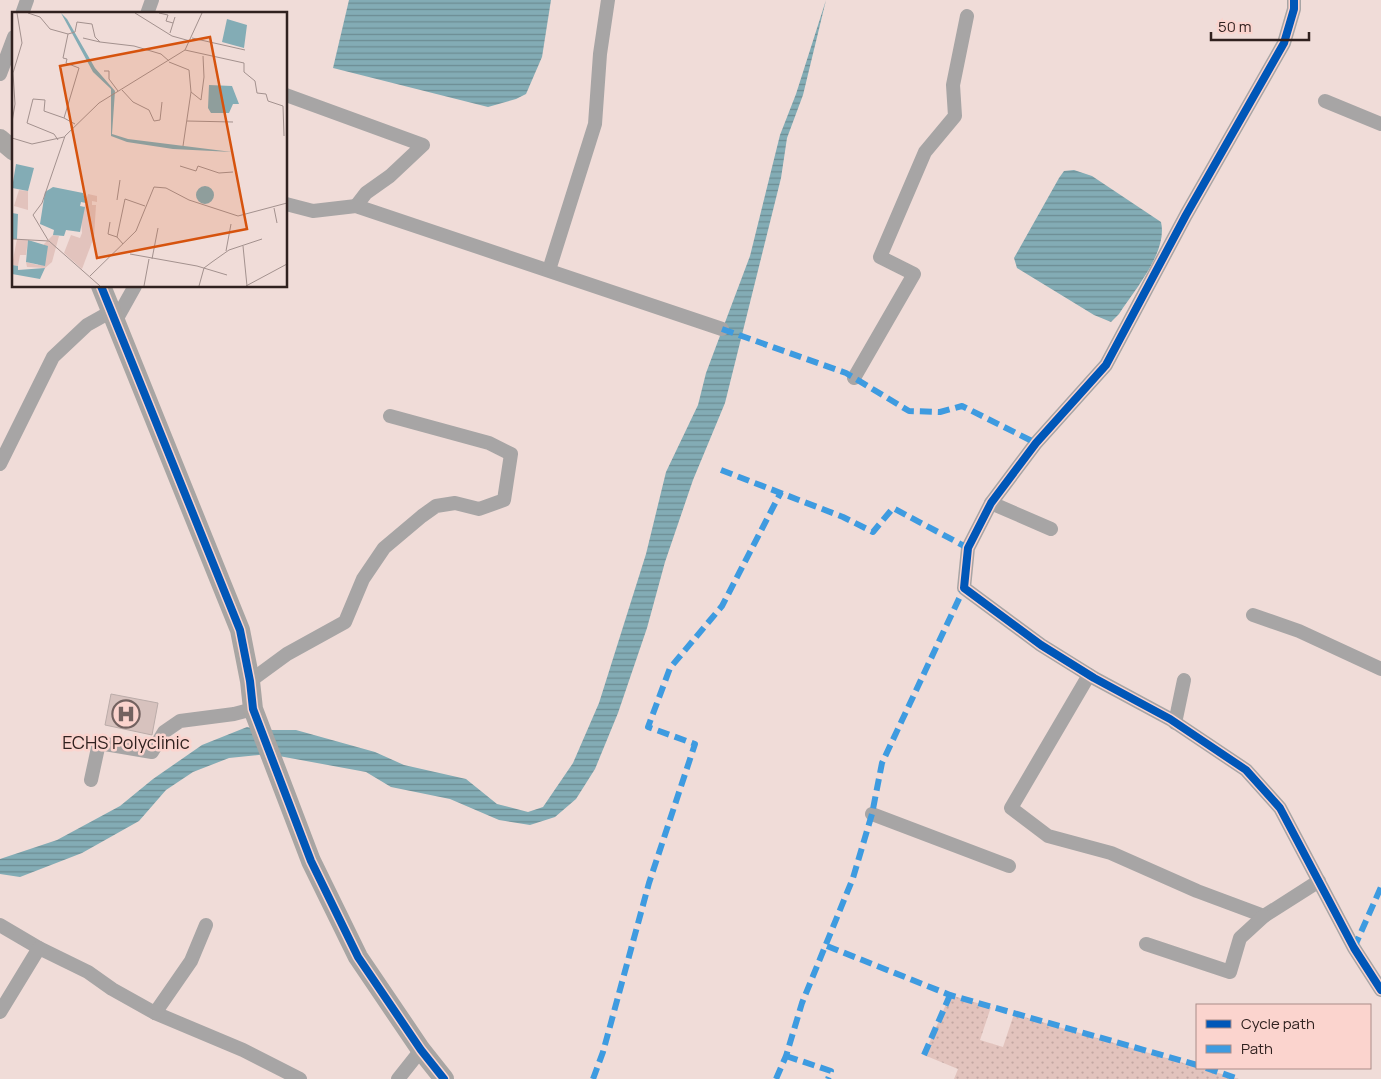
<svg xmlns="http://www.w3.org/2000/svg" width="1381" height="1079" font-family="Manrope,sans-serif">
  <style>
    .grass { fill: url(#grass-dots) }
    .water { fill: url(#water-rules) }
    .building { fill: #d7c2be; stroke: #bbaca9 }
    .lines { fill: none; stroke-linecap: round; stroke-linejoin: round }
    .street { stroke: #a7a5a5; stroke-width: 14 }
    .secondary { stroke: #a8a5a3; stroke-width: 20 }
    .quiet { stroke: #3e9be0; stroke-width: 6; stroke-dasharray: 12 6; stroke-linecap: butt }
    .cycleway-casing { stroke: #fbd4ce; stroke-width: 11 }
    .cycleway { stroke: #0057b8; stroke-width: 8 }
    .labels { text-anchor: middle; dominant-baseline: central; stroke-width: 5; stroke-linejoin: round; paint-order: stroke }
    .poi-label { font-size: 18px; fill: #30211f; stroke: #fbd4ce }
    .inset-road { fill: none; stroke: #a3918e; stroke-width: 1 }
    .view { fill: #d6530e; fill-opacity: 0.15; stroke: #d6530e; stroke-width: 2.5 }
    .inset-edge { fill: none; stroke: #30211f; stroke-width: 2.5 }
  </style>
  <defs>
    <pattern id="grass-dots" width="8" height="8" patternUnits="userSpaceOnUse" patternTransform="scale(1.25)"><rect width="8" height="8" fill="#e2c3bd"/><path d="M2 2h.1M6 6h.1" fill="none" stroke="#c2a7a2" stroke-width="1.8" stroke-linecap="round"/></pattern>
    <pattern id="water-rules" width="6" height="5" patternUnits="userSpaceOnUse" patternTransform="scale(1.25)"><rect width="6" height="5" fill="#83acb5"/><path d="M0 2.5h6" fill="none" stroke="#6c8c93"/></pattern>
  </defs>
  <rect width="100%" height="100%" fill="#f0dcd8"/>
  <path class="grass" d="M950 995 991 1007 980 1040 1003 1047 1014 1014 1239 1079H954L958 1069 924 1055Z"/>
  <g class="water">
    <path d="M349 0H551L542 57 526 94 516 99 488 107 333 68Z"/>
    <path d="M826 0 803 95 787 138 781 178 725 403 693 480 665 562 647 628 618 713 595 769 576 799 555 817 530 825 499 820 450 799 391 787 366 772 268 754 229 758 193 772 166 790 139 821 82 853 20 877 0 874V859L57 840 120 806 153 779 202 745 247 727 260 730H296L375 752 404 765 466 779 497 804 528 812 543 807 573 763 599 703 646 554 666 472 698 405 706 373 750 256 780 135 796 94Z"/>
    <path d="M1074 170 1092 176 1161 222C1168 252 1135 289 1119 314L1111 322 1094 315 1017 268 1014 258 1059 178 1064 171Z"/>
  </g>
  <path class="building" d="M111 694 158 703 152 735 105 725Z"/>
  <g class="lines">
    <g class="street">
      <path d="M1294 0V9L1284 43 1186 215 1106 365 1036 443 991 503 968 548 964 588 1041 645 1094 678 1170 719 1246 770 1280 808 1354 948 1381 990"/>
      <path d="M22 14 27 0"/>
      <path d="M147 14 152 0"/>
      <path d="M0 74 14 37"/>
      <path d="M286 95 423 145 390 176 366 193 356 206"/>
      <path d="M1325 101 1381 124"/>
      <path d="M286 204 313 211 356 206 722 329"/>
      <path d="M549 270 595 124 600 54 608 0"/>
      <path d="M116 320 135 286"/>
      <path d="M854 378 914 274 880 257 925 152 955 116 953 85 967 16"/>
      <path d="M0 464 53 357 87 325 112 311"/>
      <path d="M991 503 1051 529"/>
      <path d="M1253 615 1299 631 1381 669"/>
      <path d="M1089 675 1011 808 1048 836 1111 853 1197 891 1264 916 1319 881"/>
      <path d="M250 681 287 654 345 622 363 579 384 548 422 516 436 506 455 503 479 509 504 500 511 454 489 443 390 416"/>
      <path d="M1175 723 1184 680"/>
      <path d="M91 780 99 743 152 752 164 732 180 721 234 714 253 709"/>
      <path d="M872 814 1009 866"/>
      <path d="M0 925 39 948"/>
      <path d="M1146 944 1230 972 1240 938 1264 916"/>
      <path d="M0 1012 39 948 88 972 112 989 155 1013 243 1050 300 1079"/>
      <path d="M155 1013 191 961 206 925"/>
      <path d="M398 1079 421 1050"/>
    </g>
    <g class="secondary">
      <path d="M0 139 14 151"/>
      <path d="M101 286 240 630 250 681 253 709 311 861 358 957 421 1050 444 1079"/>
    </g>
    <g class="quiet">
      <path d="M722 329 846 373 909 411 940 412 962 406 1036 443"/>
      <path d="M721 470 843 517 873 532 893 508 968 548"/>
      <path d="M827 946 950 995 1197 1065"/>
      <path d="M1354 948 1381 887"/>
      <path d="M924 1055 950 995"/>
      <path d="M786 1056 831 1071 828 1079"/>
      <path d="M1206 1068 1239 1079"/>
      <path d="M593 1079 603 1052 649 883 695 744 648 727 670 668 722 606 781 492"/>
      <path d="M776 1079 786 1056 802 1003 853 878 872 814 882 763 964 588"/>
    </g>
    <g class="cycleway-casing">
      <g id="cycleway">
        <path d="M1294 0V9L1284 43 1186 215 1106 365 1036 443 991 503 968 548 964 588 1041 645 1094 678 1170 719 1246 770 1280 808 1354 948 1381 990"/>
        <path d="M101 286 240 630 250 681 253 709 311 861 358 957 421 1050 444 1079"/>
      </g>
    </g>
    <use href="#cycleway" class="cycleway"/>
  </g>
  <defs>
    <g id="hospital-ring" transform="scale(1.4375)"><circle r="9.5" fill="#fbd4ce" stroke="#736260" stroke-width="1.5"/><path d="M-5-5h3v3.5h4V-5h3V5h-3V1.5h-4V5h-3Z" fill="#736260"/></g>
  </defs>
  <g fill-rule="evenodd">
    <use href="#hospital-ring" x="126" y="714"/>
  </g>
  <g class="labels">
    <g class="poi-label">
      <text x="126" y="742">ECHS Polyclinic</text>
    </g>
  </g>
  <g transform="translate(12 12)">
    <rect width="275" height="275" fill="#f0dcd8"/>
    <path d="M7 178 16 179V198L2 194ZM76 182 85 184V190L80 189V193H84L82 225 70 257 52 241 59 223 68 226 70 221 69 207ZM41 223 47 224 40 250 33 256 15 255 14 250 26 253 32 232ZM5 227 16 228 14 243H8L6 254 0 253Z" fill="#e2c3bd"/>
    <path d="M49 1 55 7 83 56 103 79 100 122 116 127 220 140 161 137 115 130 99 124V77L81 60ZM215 7 235 13 232 36 210 30ZM197 73 220 74 227 92H221L217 101H199L196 96ZM4 152 22 156 16 179 0 176ZM184 183a9 9 0 1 1 18 0a9 9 0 1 1-18 0ZM41 175 71 181 74 191 69 190 68 194 73 195 68 220 54 218 52 224 41 223 42 218 28 212 33 180ZM0 201 6 202 5 227H0ZM16 228 36 234 33 254 14 250ZM0 253 6 254V258L33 256 28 267 0 262Z" fill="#83acb5"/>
    <path class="inset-road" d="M16 1 28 5 38 17 56 22 63 20 65 10 80 12 83 25 88 30 122 34 149 42 157 49M123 1 160 24 178 29M147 1 156 3 154 9 161 11M158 21 163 5M56 22 51 46 55 47 54 51 67 56 52 106 63 112M71 26 88 30M180 26 233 38M173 38 232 51V60L243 69 245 81 254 82 256 89 271 94 272 124M157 50 177 58 179 80 171 134M92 59H97V67L106 79M110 78 121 90 137 98 142 109 148 108 150 90M179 80 189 88 192 65 191 44M175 109 221 110M0 110 3 92 1 61 10 31 5 1M0 126 20 132 52 125M46 128 42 122 15 111 21 87 33 88 32 99 52 106M168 154 184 159 186 154 207 161 221 160M105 188 108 168M262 196 265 211M98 210 96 222 105 225M0 227 37 229 88 274M36 228 21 203 30 191 53 124 87 91 173 38 190 1M111 232 105 225 113 187 133 194M231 234 235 274M214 239 219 212M118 242 185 254 215 263M140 247 146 216M78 264 124 219 142 175 154 176 177 188 226 204 275 191M132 274 137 247M187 274 192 256 200 250 217 238 250 227M234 274 275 252"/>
    <path class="view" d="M198 25 235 217 85 246 48 54Z"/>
    <rect width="275" height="275" class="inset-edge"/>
  </g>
  <rect x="1196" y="1004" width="175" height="65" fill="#fbd4ce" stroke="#aa8c88"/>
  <rect x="1206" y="1020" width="25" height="8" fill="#0057b8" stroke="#aa8c88"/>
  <text x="1241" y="1029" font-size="15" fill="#30211f">Cycle path</text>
  <rect x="1206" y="1045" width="25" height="8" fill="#3e9be0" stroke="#aa8c88"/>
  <text x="1241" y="1054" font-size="15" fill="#30211f">Path</text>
  <path d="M1211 32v8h98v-8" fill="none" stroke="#30211f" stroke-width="2.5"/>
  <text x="1218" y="32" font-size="15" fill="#30211f" stroke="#fbd4ce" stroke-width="4" paint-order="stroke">50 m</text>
</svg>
